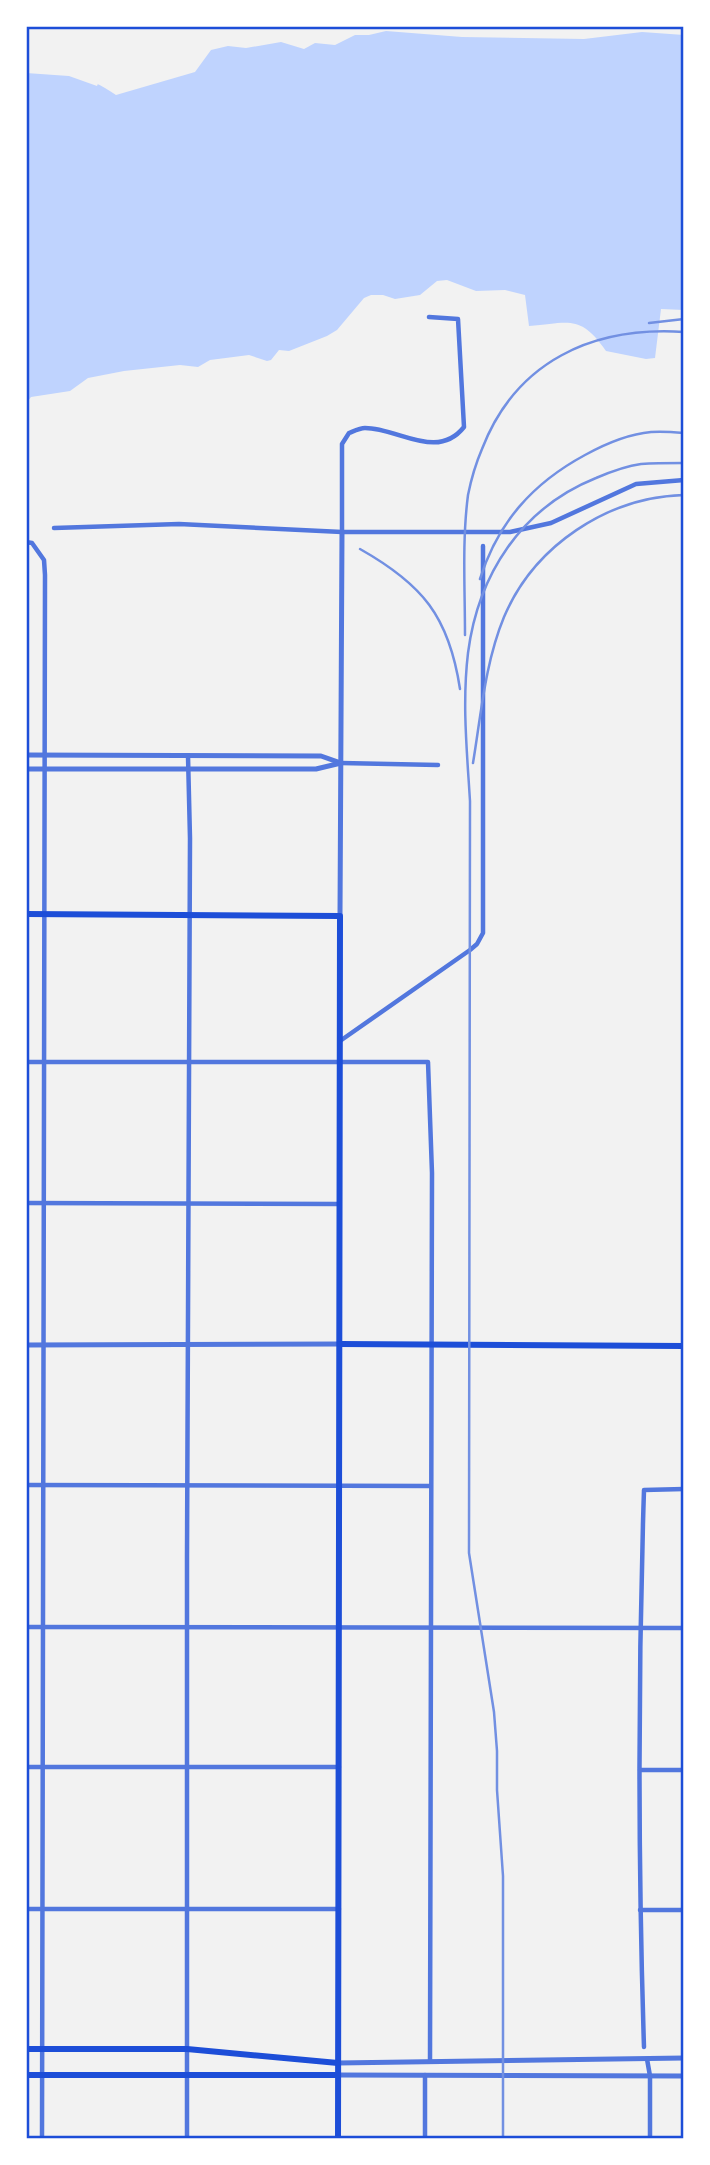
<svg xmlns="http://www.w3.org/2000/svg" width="710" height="2165" font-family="'Exo 2',sans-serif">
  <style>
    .water { fill: #bfd3fe }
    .pier { fill: #f2f2f2 }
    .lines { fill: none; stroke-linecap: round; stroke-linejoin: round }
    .minor { stroke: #5277de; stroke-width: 4.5 }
    .tertiary { stroke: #5277de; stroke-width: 5 }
    .secondary { stroke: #1d4ed8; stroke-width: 6 }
    .rail { stroke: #7290e2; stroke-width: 2.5 }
    .neatline { fill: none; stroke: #1d4ed8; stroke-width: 2.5 }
  </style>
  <rect width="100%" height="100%" fill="#f2f2f2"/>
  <path class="water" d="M386 31 462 37 584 39 642 32 684 35V310L661 309 655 358 646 359 606 351C580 314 570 323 529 326L525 295 505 290 476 291 447 280 437 281 420 295 395 299 383 295H371L364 298 337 330 327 336 289 351 279 350 271 360 267 361 249 355 210 360 198 367 180 365 124 371 88 378 70 391 31 397 27 402 26 420V70C60 70 88 75 116 95L195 72 211 50 228 46 246 48 281 42 304 49 315 43 335 45 355 35H369Z"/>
  <path class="pier" d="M55 66 99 79H100L97 86 69 76 26 73V67Z"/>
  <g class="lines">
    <g class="minor">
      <path d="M54 528 179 524 342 532H510L551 523 636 484 684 480"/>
      <path d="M342 532V444L349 433C354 431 360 428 365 428 399 428 437 461 464 427L458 319 429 317"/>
      <path d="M26 542 32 543 44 560 45 575 42 2139"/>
      <path d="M341 763 438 765"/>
      <path d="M340 1041 470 950 477 944 483 933V546"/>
      <path d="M26 1062H428L432 1173 430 2061"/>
      <path d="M26 1203 339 1204"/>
      <path d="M26 1485 430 1486"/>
      <path d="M26 1627 684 1628"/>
      <path d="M26 1767H339"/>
      <path d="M640 1770H684"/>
      <path d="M26 1909H339"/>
      <path d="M640 1910H684"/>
      <path d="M644 2047C638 1861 638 1675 644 1490L684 1489"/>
      <path d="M647 2059 650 2076V2139"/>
      <path d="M187 2139V1557L190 838 188 756"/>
      <path d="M425 2139V2075"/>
    </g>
    <g class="tertiary">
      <path d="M26 755 321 756 341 763"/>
      <path d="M26 769H316L341 763"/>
      <path d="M340 916 342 532"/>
      <path d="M26 1345 340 1344"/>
      <path d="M338 2063 684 2058"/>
      <path d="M338 2075 684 2076"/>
    </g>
    <g class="secondary">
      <path d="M26 914 340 916 338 2139"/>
      <path d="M340 1344 684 1346"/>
      <path d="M26 2049H187L338 2063"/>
      <path d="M26 2075H338"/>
    </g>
    <g class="rail">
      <path d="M649 323 684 319"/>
      <path d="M360 549C422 584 449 616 460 689"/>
      <path d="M480 579C498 522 533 483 585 455 605 444 629 434 651 432 662 431 673 432 684 433"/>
      <path d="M465 635C465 588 462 541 468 495 471 480 476 463 482 449 516 361 593 326 684 332"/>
      <path d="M473 763C481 715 485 663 504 617 534 546 607 497 684 495"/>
      <path d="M503 2139V1876L497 1790V1751L494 1712 469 1553 470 801C467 752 462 703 468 653 478 575 521 508 596 478 610 472 626 466 641 464 655 463 670 463 684 463"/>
    </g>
  </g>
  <rect width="710" height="2165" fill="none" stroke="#ffffff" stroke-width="56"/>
  <rect x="28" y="28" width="654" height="2109" class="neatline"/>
</svg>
